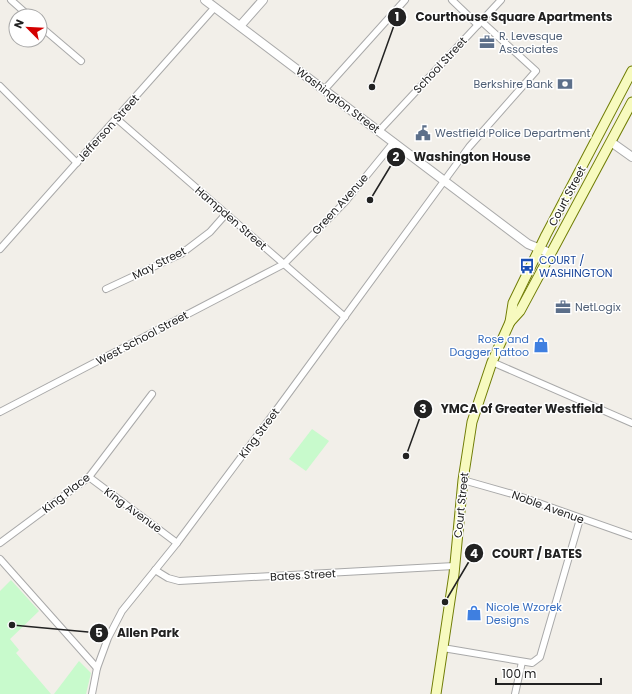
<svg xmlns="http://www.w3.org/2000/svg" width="632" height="694" font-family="Poppins,sans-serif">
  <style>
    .park { fill: #c8facc }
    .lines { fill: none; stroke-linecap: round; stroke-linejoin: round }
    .minor-casing { stroke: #a9a9a9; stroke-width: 8 }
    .tertiary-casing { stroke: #a9a9a9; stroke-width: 10 }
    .secondary-casing { stroke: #707d05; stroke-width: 11 }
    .minor { stroke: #fff; stroke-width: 6 }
    .tertiary { stroke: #fff; stroke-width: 8 }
    .secondary { stroke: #f7fabf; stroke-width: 9 }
    .labels { text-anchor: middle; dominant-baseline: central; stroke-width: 3; stroke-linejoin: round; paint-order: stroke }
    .service-label { font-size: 11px; fill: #4e5e75; stroke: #fff; text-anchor: start }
    .street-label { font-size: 11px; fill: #222; stroke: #fff }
    .transit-label { font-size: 11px; fill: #164399; stroke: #fff; text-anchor: start }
    .shop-label { font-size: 11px; fill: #366cbe; stroke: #fff; text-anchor: end }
    .leader { fill: none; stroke: #222; stroke-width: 1.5 }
    .callout-dot { fill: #222; stroke: #fff; stroke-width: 1.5 }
    .mark-label { font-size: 12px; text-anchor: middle; font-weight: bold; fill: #fff }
    .callout-label { font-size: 12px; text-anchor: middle; font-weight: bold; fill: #222; stroke: #fff; stroke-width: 3; stroke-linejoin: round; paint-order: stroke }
  </style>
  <rect width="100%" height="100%" fill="#f2efe9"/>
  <g class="park">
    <path d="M312 429 329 441 306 471 289 459Z"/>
    <path d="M11 580 39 611 10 639 19 650 16 653 51 694H0V591Z"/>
    <path d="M79 661 91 673 86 694H54Z"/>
  </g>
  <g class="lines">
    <g class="minor-casing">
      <g id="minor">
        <path d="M11 0 29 16"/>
        <path d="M452 0 478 25"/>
        <path d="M40 26 81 61"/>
        <path d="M0 86 77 163"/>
        <path d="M325 89 405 0"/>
        <path d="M117 119 345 317"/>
        <path d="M379 131 501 0"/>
        <path d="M0 249 215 7"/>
        <path d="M106 289 181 254 210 232 225 215"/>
        <path d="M492 362 632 423"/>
        <path d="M0 412 284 264 345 202 394 142"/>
        <path d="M89 477 177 543"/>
        <path d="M463 480 516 495 632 536"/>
        <path d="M0 543 89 477 152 394"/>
        <path d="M0 559 97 668"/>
        <path d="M155 570 168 578 179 581 454 566"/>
        <path d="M443 648 532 663 540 657 580 519"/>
        <path d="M92 694 97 668 108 638 122 611 177 543 280 405 469 147 536 71 481 21"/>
        <path d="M515 694 522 662"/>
      </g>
    </g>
    <g class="tertiary-casing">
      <g id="tertiary">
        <path d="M205 0 528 244 550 253"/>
        <path d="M240 26 263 0"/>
        <path d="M611 142 632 157"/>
      </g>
    </g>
    <g class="secondary-casing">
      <g id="secondary">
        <path d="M510 322 520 311 632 102"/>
        <path d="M436 694 454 574 463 480 472 422 492 362 510 322 513 303 546 235 632 71"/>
      </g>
    </g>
    <use href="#minor" class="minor"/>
    <use href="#tertiary" class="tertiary"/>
    <use href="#secondary" class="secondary"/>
  </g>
  <defs>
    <g id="office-bare" transform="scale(1.2)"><path d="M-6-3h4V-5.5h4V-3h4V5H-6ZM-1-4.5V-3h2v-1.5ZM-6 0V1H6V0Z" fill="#5c6f8a" stroke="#fff" stroke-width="2.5" paint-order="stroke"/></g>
    <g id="bank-bare" transform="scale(1.2)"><path d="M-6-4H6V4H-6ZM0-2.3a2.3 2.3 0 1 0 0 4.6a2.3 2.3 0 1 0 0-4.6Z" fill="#5c6f8a" stroke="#fff" stroke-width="2.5" paint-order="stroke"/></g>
    <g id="civic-bare" transform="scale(1.2)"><path d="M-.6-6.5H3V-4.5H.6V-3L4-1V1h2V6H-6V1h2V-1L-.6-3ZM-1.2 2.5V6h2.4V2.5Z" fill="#5c6f8a" stroke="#fff" stroke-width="2.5" paint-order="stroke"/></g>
    <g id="bus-bare" transform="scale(1.2)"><path d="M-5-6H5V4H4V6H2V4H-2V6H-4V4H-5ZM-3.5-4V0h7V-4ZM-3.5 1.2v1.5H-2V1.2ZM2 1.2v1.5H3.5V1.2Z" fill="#1a4fb4" stroke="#fff" stroke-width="2.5" paint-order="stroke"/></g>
    <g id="shop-bare" transform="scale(1.2)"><path d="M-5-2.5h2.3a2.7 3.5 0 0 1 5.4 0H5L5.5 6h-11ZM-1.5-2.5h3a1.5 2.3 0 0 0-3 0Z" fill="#3f7fe0" stroke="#fff" stroke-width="2.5" paint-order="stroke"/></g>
  </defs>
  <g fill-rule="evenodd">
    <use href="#office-bare" x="487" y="42"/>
    <use href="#bank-bare" x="565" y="84"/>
    <use href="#civic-bare" x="423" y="133"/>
    <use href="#bus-bare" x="527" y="266"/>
    <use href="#office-bare" x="563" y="307"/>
    <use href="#shop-bare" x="541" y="345"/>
    <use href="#shop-bare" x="474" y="613"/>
  </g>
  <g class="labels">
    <g class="service-label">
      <text x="499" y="36">R. Levesque<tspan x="499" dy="13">Associates</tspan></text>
      <text x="553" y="84" text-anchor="end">Berkshire Bank</text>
      <text x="435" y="133">Westfield Police Department</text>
      <text x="575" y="307">NetLogix</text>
    </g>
    <g class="street-label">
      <text transform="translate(440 65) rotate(-47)">School Street</text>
      <text transform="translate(338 100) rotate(37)">Washington Street</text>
      <text transform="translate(108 128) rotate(-48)">Jefferson Street</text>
      <text transform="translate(567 196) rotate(-62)">Court Street</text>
      <text transform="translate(340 204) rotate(-48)">Green Avenue</text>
      <text transform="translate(231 218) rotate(41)">Hampden Street</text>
      <text transform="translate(159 263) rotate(-27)">May Street</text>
      <text transform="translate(142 338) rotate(-28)">West School Street</text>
      <text transform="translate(259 433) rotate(-53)">King Street</text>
      <text transform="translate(66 493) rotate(-38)">King Place</text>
      <text transform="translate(461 505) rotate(-84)">Court Street</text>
      <text transform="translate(548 507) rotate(20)">Noble Avenue</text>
      <text transform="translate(133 510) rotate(36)">King Avenue</text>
      <text transform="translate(303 575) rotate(-3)">Bates Street</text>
    </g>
    <g class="transit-label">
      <text x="539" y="260">COURT /<tspan x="539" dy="13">WASHINGTON</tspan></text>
    </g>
    <g class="shop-label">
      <text x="529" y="339">Rose and<tspan x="529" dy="13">Dagger Tattoo</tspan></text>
      <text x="486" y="607" text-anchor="start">Nicole Wzorek<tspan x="486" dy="13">Designs</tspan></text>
    </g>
  </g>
  <path class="leader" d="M372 87L397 17M370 200L396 157M406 456L423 409M445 602L474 553M12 625L99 633"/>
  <g class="callout-dot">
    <circle cx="372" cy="87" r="4"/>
    <circle cx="370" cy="200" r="4"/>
    <circle cx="406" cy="456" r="4"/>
    <circle cx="445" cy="602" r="4"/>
    <circle cx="12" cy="625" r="4"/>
    <circle cx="397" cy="17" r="10"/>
    <circle cx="396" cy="157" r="10"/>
    <circle cx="423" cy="409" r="10"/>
    <circle cx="474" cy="553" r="10"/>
    <circle cx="99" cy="633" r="10"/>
  </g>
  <g class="mark-label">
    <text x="397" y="21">1</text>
    <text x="396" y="161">2</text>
    <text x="423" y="413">3</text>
    <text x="474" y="558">4</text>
    <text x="99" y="637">5</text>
  </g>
  <g class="callout-label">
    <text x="514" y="21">Courthouse Square Apartments</text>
    <text x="472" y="161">Washington House</text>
    <text x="522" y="413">YMCA of Greater Westfield</text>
    <text x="537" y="558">COURT / BATES</text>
    <text x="148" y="637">Allen Park</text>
  </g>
  <g transform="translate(28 28) rotate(294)"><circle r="19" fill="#ffffff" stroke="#a7a7a7"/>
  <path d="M0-3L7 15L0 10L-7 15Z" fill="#d40000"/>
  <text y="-6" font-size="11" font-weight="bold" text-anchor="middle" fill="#222222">N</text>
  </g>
  <path d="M496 678v6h105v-6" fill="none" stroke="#222222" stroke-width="2"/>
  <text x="502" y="678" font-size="12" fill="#222222" stroke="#ffffff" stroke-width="3" paint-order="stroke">100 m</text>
</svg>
